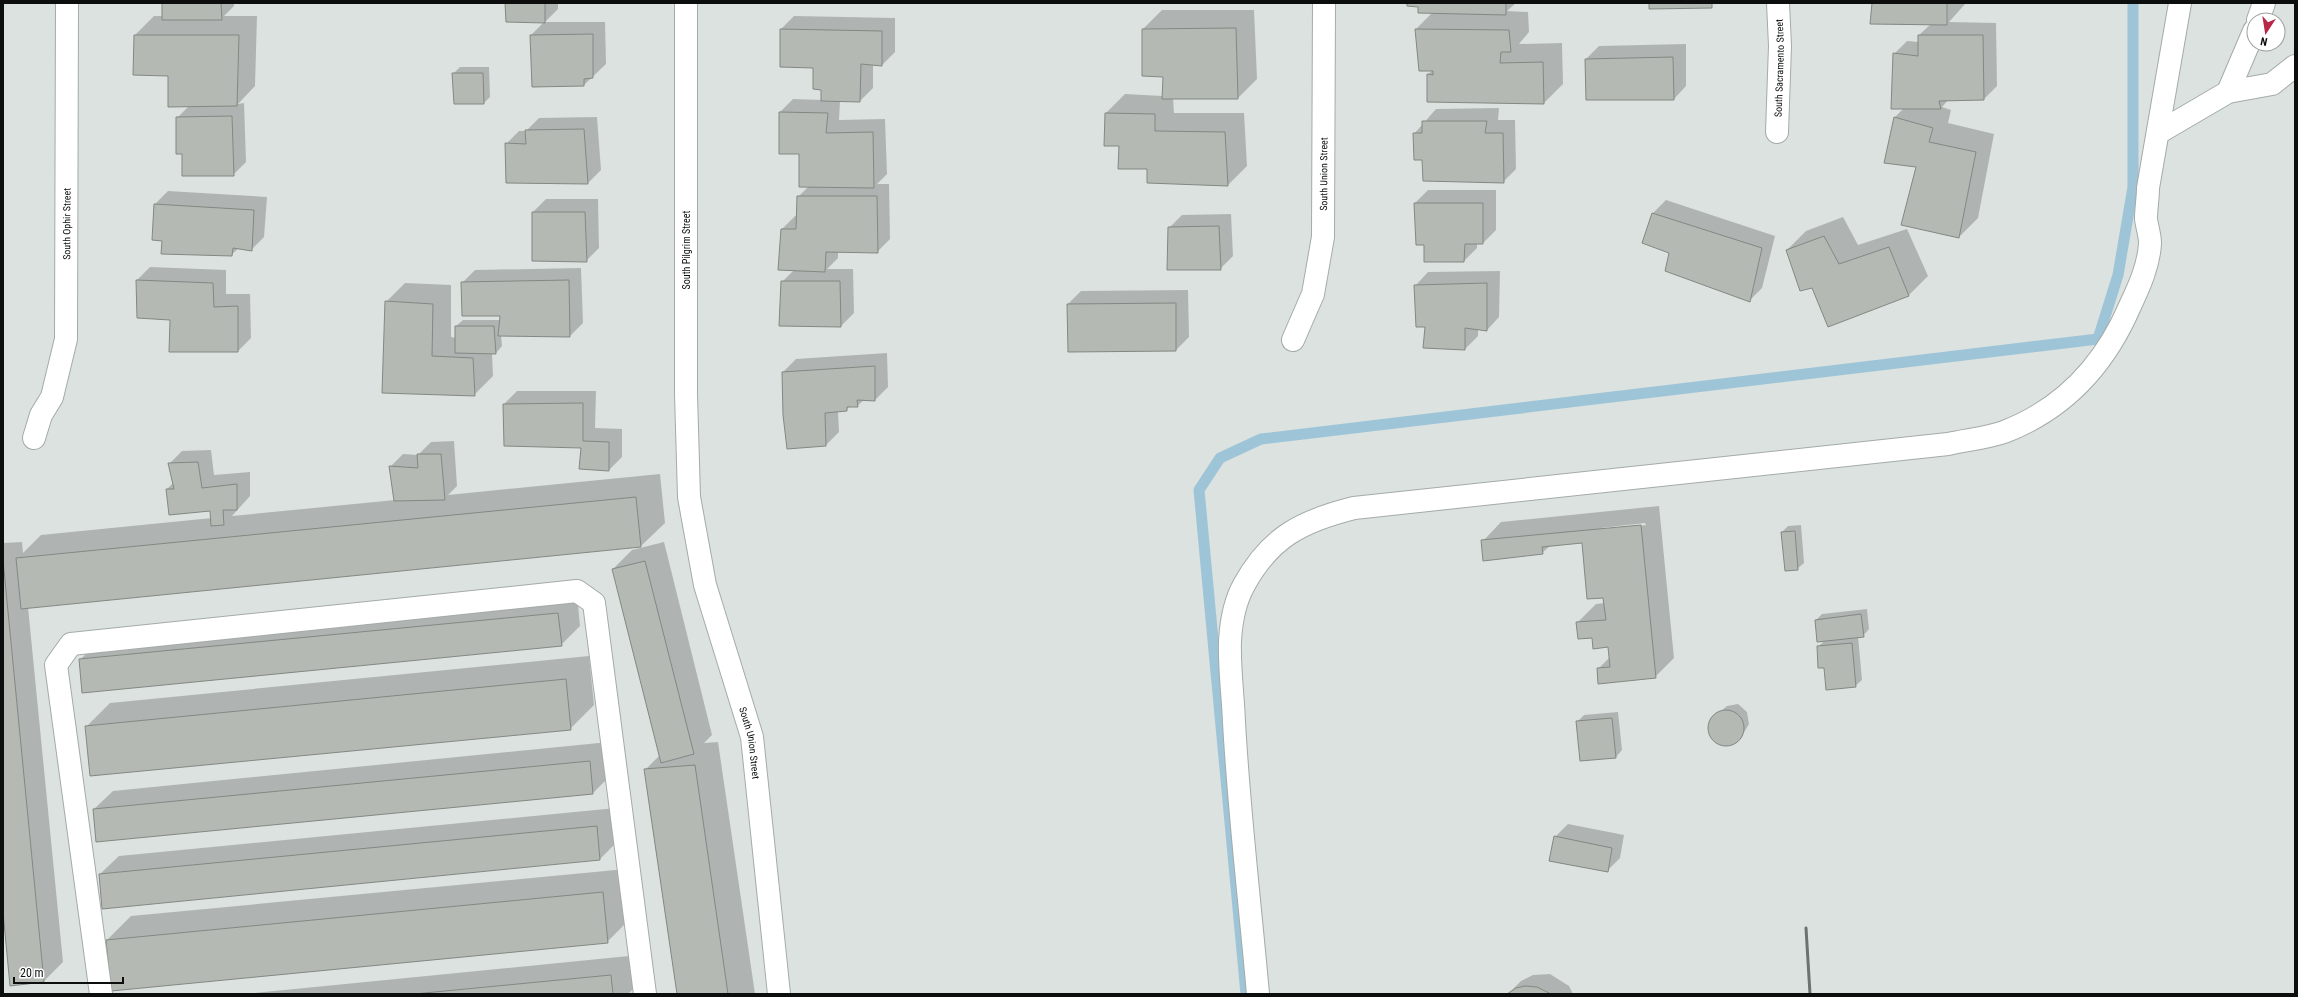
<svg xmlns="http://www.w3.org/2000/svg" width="2298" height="997" font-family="'Roboto Condensed',sans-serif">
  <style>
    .shadow { fill: #0003; fill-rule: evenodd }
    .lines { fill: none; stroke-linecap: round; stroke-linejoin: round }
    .stream { stroke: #9ec4d8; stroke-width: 11 }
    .building { fill: #b5b9b3; stroke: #848883 }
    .minor-casing { stroke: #a4aba8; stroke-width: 24 }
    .minor { stroke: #fff; stroke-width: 22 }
    .rail { stroke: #6d7270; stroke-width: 3 }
    .labels { text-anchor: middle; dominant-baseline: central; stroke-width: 3.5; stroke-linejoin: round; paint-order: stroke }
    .street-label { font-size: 10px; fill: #0b0e0d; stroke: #fff }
  </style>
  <rect width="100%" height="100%" fill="#dbe2df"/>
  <g class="shadow">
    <path d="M163 3H234V6L224 16H257L255 86 238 104 244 103 246 162 233 175 183 153 177 118 189 106 169 75 135 35 154 16H163Z"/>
    <path d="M506 3H558V9L545 22H605L606 64 584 85 531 35 544 22Z"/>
    <path d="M1408 3H1516L1507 11 1528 12 1529 32 1519 44 1562 43 1563 84 1544 103 1428 101V74L1433 70 1416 29 1433 12 1419 6Z"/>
    <path d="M1873 3H1966L1949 22 1996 23 1997 86 1984 99H1949L1942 107 1951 110 1948 123 1994 134 1978 218 1959 237 1917 166 1894 118 1904 108 1894 54 1907 41 1919 42V35L1931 24Z"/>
    <path d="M1162 10H1254L1257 79 1238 98H1173L1174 113H1244L1247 166 1228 185 1148 169 1120 145H1105L1106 113 1125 94 1163 96 1164 76 1143 29Z"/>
    <path d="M794 16 895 18V52L882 65 873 64V88L860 101H840L839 120 885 119 887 174 877 184H889L890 239 877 252 838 251V258L827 269H853L854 313 841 326 780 325 782 282 794 270 782 229 795 216H797L798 197 809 186 799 153 780 112 793 99 822 100V90L814 67 781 66V29Z"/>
    <path d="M1686 44V86L1674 99 1586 59 1599 46Z"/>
    <path d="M460 67H489L490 97 484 103H455L453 74Z"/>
    <path d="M1499 108 1498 120H1515L1516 169 1503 182 1423 159 1414 134 1436 109Z"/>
    <path d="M597 117 601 170 588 183 506 144 519 131H526L539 118Z"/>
    <path d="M1428 190H1496V230L1483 243H1477V248L1464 261 1415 203Z"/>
    <path d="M168 191 267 197 264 237 251 250 239 248 231 255 163 240 155 204Z"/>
    <path d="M546 199H598L599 248 586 261 533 212Z"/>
    <path d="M1666 200 1775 236 1762 288 1749 301 1671 252 1643 243 1653 213Z"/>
    <path d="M1231 214 1233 256 1220 269 1169 228 1182 215Z"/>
    <path d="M1843 217 1858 245 1907 229 1928 276 1909 295 1829 325 1812 287 1787 250 1806 231Z"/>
    <path d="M150 267 226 270V294H250L251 338 238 351 171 319 137 280Z"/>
    <path d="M581 268 583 323 570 336 501 335 502 346 496 353H492L493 376 474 395 383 392 386 302 405 283 451 285V337L456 338V326L463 320H501V315L462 283 475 270Z"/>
    <path d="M1500 271 1499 317 1487 330 1478 329V336L1465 349 1426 326H1417L1416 285 1428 272Z"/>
    <path d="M1188 290 1189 337 1176 350 1068 304 1081 291Z"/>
    <path d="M887 353 888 387 875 400H864L857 406H850L846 410 838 411 839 432 826 445 788 448 783 372 796 359Z"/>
    <path d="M517 391H596L595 428 622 429V457L609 470 582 447 505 446 504 404Z"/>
    <path d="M454 441 457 486 448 495 660 474 665 523 641 546 28 607 63 962 44 981 3 901V543L22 542 23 553 41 535 212 518 211 510 167 489 173 483 169 464 182 451 211 450 214 475 250 472V496L232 516 395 500 390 467 403 454 418 455 431 442Z"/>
    <path d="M1659 506 1674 658 1655 677 1598 669 1610 657 1609 646 1593 636 1577 623 1596 604 1605 603 1583 542 1551 545 1542 553 1483 541 1501 522ZM1645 523 1646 525 1601 530V528Z"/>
    <path d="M1801 525 1804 563 1797 569 1782 532 1788 526Z"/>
    <path d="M664 542 712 735 704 743 718 742 755 994H678L645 770 660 755 613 569 632 550Z"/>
    <path d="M577 594 580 626 561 645 80 660 98 641Z"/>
    <path d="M1867 609 1869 629 1863 636H1858L1862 680 1855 686 1825 667 1818 647 1825 640 1816 620 1822 614Z"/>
    <path d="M589 656 594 705 570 729 86 727 110 703Z"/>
    <path d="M1738 704 1747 712 1749 724 1743 734 1736 741 1724 744 1717 742 1712 736 1709 728 1711 720 1727 706Z"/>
    <path d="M1618 712 1622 750 1616 757 1577 722 1584 715Z"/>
    <path d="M609 742 612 774 593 793 96 841 94 809 113 791Z"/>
    <path d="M616 808 619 840 600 859 103 908 100 874 119 856Z"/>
    <path d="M1568 824 1624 835 1620 858 1607 871 1555 837Z"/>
    <path d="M626 869 631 918 607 942 107 940 131 916Z"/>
    <path d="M629 956 633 989 628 994H245Z"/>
    <path d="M1550 974 1569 986 1573 994H1508L1521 981 1533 975Z"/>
  </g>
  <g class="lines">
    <path class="stream" d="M1246 994 1199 490 1220 458 1261 439 2098 339 2118 275 2133 187V3"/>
  </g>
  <g class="building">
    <path d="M162 3H221L222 20H162Z"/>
    <path d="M505 3H545V23L506 22Z"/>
    <path d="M1407 3H1506V15L1418 13V7L1407 6Z"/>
    <path d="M1649 3H1712V8L1649 9Z"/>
    <path d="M1872 3H1947V25L1870 24Z"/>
    <path d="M1236 28 1238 99H1162L1163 77 1142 76V29Z"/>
    <path d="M780 29 882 31V66L861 64 860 102 821 101V90L813 89V68L780 67Z"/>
    <path d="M1415 29 1509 30 1511 52H1501L1500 63 1543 62 1544 104 1427 102V74L1433 75V71H1419Z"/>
    <path d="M593 34V78L584 79V86L532 87 530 35Z"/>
    <path d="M134 35H239L237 106 168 107V76L133 75Z"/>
    <path d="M1918 35H1983L1984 100 1939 101 1941 109H1891L1893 53 1918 56Z"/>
    <path d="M1673 57 1674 100H1586L1585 59Z"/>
    <path d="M452 73H483L484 104H454Z"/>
    <path d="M779 112 828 113 826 133 873 132 874 188 799 187V154H779Z"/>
    <path d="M1105 113 1155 114V131L1225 132 1228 186 1147 183V169H1118L1119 146H1104Z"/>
    <path d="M232 116 234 176H182V154H176V117Z"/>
    <path d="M1894 117 1933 128 1929 142 1976 152 1959 238 1901 225 1916 167 1884 163Z"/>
    <path d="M1422 121H1487L1485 133H1503L1504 183 1423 181 1422 160H1414L1413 133H1422Z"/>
    <path d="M584 129 588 184 506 183 505 143 526 144 525 130Z"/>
    <path d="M797 196H877L878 253 826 252 825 272 778 270 781 229H796Z"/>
    <path d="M1414 203H1483V244H1465L1464 262H1424V245H1416Z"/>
    <path d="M154 204 254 210 252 251 233 248 232 256 161 254 162 241 152 240Z"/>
    <path d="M532 212H585L587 262 532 261Z"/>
    <path d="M1652 213 1762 248 1750 302 1665 271 1669 253 1642 243Z"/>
    <path d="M1219 226 1221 270H1167L1168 227Z"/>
    <path d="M1824 236 1839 264 1889 247 1909 296 1828 327 1812 288 1800 291 1786 250Z"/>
    <path d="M136 280 213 283 214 307 238 306V352H169L170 320 137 318Z"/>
    <path d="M569 280 570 337 498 336 500 316H462L461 282Z"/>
    <path d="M781 281H840L841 327 779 326Z"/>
    <path d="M1487 283V331L1465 328V350L1423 348 1425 327H1416L1414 285Z"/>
    <path d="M385 301 433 304 432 356 473 358 475 396 382 393Z"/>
    <path d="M1176 303V351L1068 352 1067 304Z"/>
    <path d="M455 326H494L496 354 455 353Z"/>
    <path d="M875 366V401L857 400 858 407H847V411L825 413 826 446 787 449 783 415 782 372Z"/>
    <path d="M583 403V441L609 442V471L579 469 581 448 504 446 503 404Z"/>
    <path d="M417 454H441L445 500 394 501 389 466 418 468Z"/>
    <path d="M198 462 202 488 237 484V510H223L224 525 211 526 210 511 169 515 166 489H174L168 463Z"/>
    <path d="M636 497 641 547 21 609 16 558Z"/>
    <path d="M1641 525 1656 678 1598 684 1597 668 1610 667 1608 647 1593 649 1592 638 1578 639 1576 622 1606 620 1603 598 1587 599 1582 543 1542 547 1543 554 1483 561 1481 540Z"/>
    <path d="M1795 531 1798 570 1785 571 1781 532Z"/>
    <path d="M3 560 44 982 10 986 3 912Z"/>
    <path d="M645 561 694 754 661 763 612 569Z"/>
    <path d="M558 613 562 646 82 693 79 659Z"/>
    <path d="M1861 614 1864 637 1817 642 1815 620Z"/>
    <path d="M1852 643 1856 687 1826 690 1824 668H1818L1817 646Z"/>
    <path d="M566 679 571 730 90 776 85 726Z"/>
    <circle cx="1726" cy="728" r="18"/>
    <path d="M1612 718 1616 758 1580 761 1576 721Z"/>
    <path d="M590 761 593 794 96 842 93 809Z"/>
    <path d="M695 765 728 994H677L644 769Z"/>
    <path d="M597 826 600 860 102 909 99 874Z"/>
    <path d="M1554 836 1612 848 1608 872 1549 861Z"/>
    <path d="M603 892 608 943 111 991 106 940Z"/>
    <path d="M611 975 613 994H414Z"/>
    <path d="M1525 986 1537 987 1551 994H1507L1516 988Z"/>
  </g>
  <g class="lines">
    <g class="minor-casing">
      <g id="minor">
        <path id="s1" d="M686 3V394L689 497 705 585 752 737 779 994"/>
        <path d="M2258 20 2264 3"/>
        <path d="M2228 92 2254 31"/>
        <path id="s2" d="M1777 132 1780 46 1778 3"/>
        <path d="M2158 133 2228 92 2272 84 2295 66"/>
        <path id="s3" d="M1293 340 1313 294 1323 237 1324 3"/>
        <path id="s4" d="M34 438 41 415 52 397 66 339 67 3"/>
        <path d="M101 994 56 665 71 644 577 591 594 603 645 994"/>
        <path d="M1258 994C1250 904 1239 813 1234 722 1233 695 1229 668 1230 641 1231 623 1235 601 1244 585 1270 537 1302 521 1354 508L1948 444C1966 440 1987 438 2004 432 2064 409 2105 364 2130 306 2139 287 2149 265 2150 243 2150 235 2147 227 2146 219 2146 209 2148 198 2148 188L2180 3"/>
      </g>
    </g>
    <use href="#minor" class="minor"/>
    <path class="rail" d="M1806 928 1810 994"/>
  </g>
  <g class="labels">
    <g class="street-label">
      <text stroke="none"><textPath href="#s2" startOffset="64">South Sacramento Street</textPath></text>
      <text stroke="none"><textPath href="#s3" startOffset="171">South Union Street</textPath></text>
      <text stroke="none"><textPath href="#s4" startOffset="220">South Ophir Street</textPath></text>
      <text transform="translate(686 250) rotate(-90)">South Pilgrim Street</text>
      <text stroke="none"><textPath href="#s1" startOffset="748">South Union Street</textPath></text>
    </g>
  </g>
  <rect width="2298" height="997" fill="none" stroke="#0b0e0d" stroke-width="8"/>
  <g transform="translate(2266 32) rotate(192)"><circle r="19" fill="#ffffff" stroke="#9d9f9e"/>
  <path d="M0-3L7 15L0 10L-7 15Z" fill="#b82748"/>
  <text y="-6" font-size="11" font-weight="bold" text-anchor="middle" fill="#0b0e0d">N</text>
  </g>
  <path d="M14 977v6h109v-6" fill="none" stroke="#0b0e0d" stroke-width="2"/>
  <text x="20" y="977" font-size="12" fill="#0b0e0d" stroke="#ffffff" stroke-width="3" paint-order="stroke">20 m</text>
</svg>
